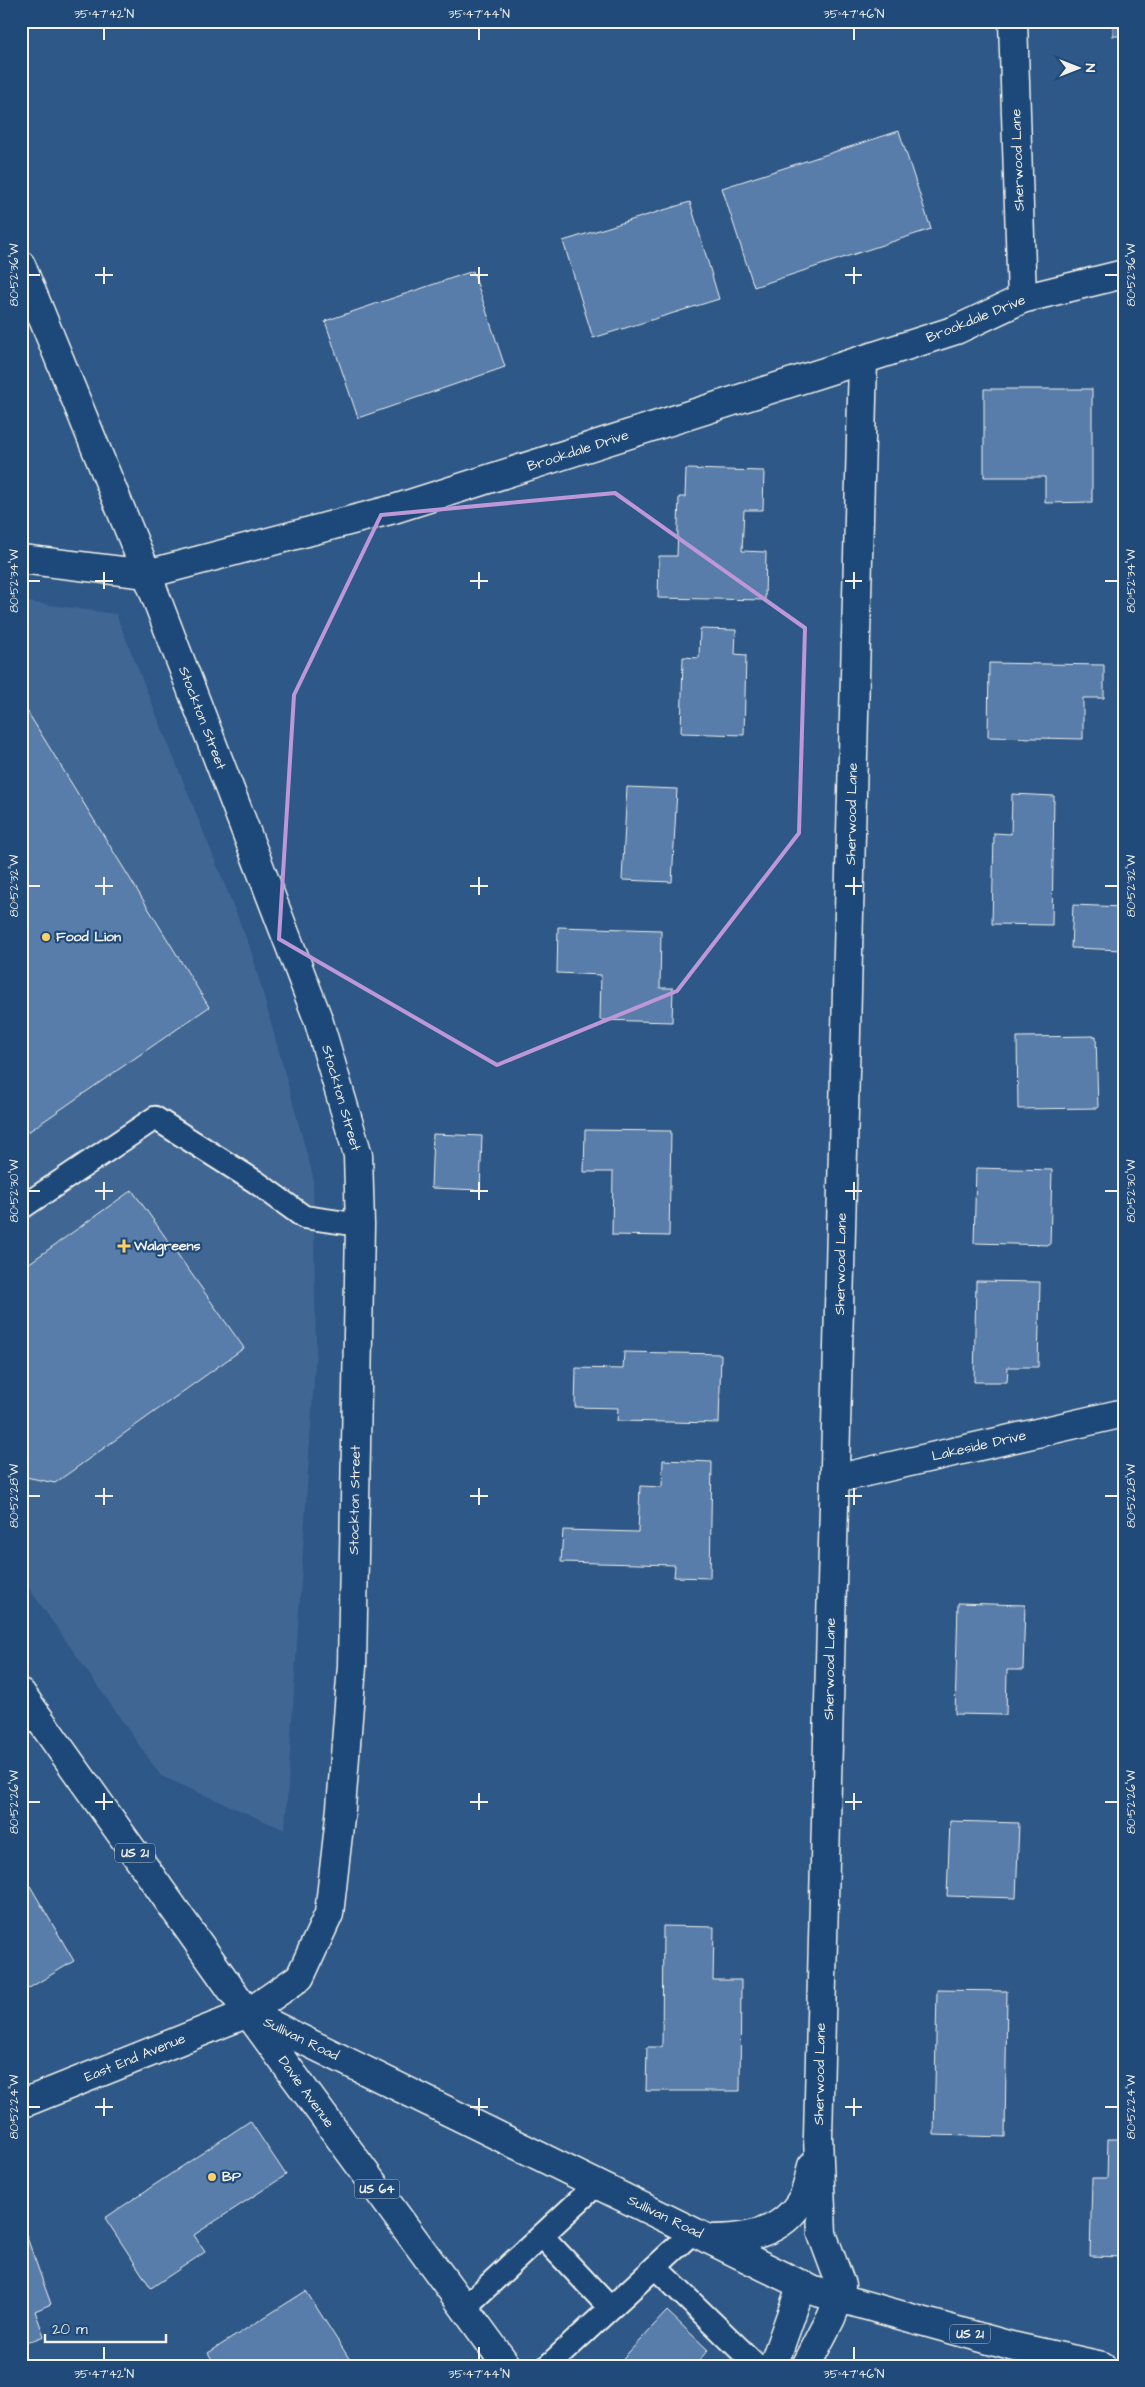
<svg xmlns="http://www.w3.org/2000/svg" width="1145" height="2387" font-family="'Architects Daughter',sans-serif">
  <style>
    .built { fill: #3f6694 }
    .building { fill: #587daa; stroke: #f4f1e8 }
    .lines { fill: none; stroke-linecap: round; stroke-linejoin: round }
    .lane-casing { stroke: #f4f1e8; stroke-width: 26 }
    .street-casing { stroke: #f4f1e8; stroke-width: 31 }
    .secondary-casing { stroke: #f4f1e8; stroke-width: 31 }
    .primary-casing { stroke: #f4f1e8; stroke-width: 31 }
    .lane { stroke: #1f4a7a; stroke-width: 22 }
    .street { stroke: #1f4a7a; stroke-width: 28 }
    .secondary { stroke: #1f4a7a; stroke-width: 28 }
    .primary { stroke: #1f4a7a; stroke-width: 28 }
    .marked { fill: none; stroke: #be98d6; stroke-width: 4; stroke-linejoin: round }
    .ticks { fill: none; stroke: #f4f1e8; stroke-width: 2 }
    .poi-dot { fill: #ffd166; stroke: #1f4a7a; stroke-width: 2 }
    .labels { text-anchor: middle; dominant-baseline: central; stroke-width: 4.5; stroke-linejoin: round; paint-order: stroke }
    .shield { fill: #1f4a7a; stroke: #b4bfc7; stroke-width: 1 }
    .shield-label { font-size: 12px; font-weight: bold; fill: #f4f1e8 }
    .street-label { font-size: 14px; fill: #f4f1e8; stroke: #1f4a7a }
    .poi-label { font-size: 14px; font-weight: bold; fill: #f4f1e8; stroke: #1f4a7a; text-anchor: start }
    .neatline { fill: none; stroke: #f4f1e8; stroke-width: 2 }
    .ticks-label { font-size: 12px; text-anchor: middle; fill: #f4f1e8 }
  </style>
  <rect width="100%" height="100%" fill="#2e5888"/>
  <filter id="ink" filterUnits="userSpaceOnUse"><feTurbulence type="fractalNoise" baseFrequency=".02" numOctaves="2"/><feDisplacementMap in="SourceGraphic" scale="10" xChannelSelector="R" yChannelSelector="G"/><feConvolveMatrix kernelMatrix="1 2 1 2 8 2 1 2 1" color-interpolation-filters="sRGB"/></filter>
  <g filter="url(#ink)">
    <path class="built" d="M21 601 116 614 251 950 313 1176 316 1348 285 1830 161 1776 21 1577Z"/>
    <g class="building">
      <rect x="1113" y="21" width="11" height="15"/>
      <path d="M899 131 931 229 754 287 722 188Z"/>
      <path d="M690 202 719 299 593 338 563 241Z"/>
      <path d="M473 271 505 367 358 418 325 321Z"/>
      <path d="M984 389H1092V502L1045 503V477H984Z"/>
      <path d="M686 469 764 471 763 510H744L742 551 766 552 765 600 658 598 659 556H677L679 497H685Z"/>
      <path d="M700 629 736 630 735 654 746 655 744 735 681 733 683 657 699 658Z"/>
      <path d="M989 663 1104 665V698H1083V739L988 737Z"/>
      <path d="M27 711 209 1007 28 1132 21 1122V714Z"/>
      <path d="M627 787 677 789 672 882 622 880Z"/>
      <path d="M1012 794 1054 796 1052 925 992 924 994 833 1011 834Z"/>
      <path d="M1073 905 1124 907V950L1071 948Z"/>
      <path d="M558 927 661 930 660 988H673L672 1022 600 1020 601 975 557 973Z"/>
      <path d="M1096 1036 1098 1108 1018 1109 1017 1037Z"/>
      <path d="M585 1130 671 1131 669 1236 612 1235 613 1172H584Z"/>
      <path d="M433 1134 482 1136 480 1190 431 1188Z"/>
      <path d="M976 1168 1052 1170 1050 1245 974 1243Z"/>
      <path d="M132 1190 244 1348 55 1483 21 1476V1269Z"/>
      <path d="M976 1281 1040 1282 1038 1367H1008L1007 1382H974Z"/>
      <path d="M624 1352 721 1354 719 1423 617 1421 618 1408 575 1407 576 1368 623 1369Z"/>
      <path d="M663 1460 712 1462 710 1578 674 1577 675 1565 561 1562 563 1530 638 1532 640 1486 662 1487Z"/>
      <path d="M958 1603 1025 1605 1023 1670H1007L1006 1715 955 1714Z"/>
      <path d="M950 1821 1019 1823 1016 1898 947 1896Z"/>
      <path d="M29 1884 74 1961 21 1993V1888Z"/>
      <path d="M663 1926 714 1927 713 1980H741L740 2091H646L647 2047H662Z"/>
      <path d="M937 1990 1007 1991 1005 2137 934 2135Z"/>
      <path d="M250 2121 286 2175 194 2235 205 2252 151 2288 105 2218Z"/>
      <path d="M1108 2139H1124V2257L1090 2256 1092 2178H1107Z"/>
      <path d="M25 2232 51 2304 35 2311 44 2336 21 2345V2234Z"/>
      <path d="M306 2291 352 2363 348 2366H216L208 2353Z"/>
      <path d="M667 2311 708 2350 694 2366H616Z"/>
    </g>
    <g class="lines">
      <g class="lane-casing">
        <g id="lane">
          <path d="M21 1208 155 1118 256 1182 304 1217 360 1225"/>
          <path d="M542 2236 610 2308"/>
          <path d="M655 2267 757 2366"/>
          <path d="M464 2308 597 2184"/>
          <path d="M548 2366 694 2231"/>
        </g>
      </g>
      <g class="street-casing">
        <g id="street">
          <path d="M1013 21 1022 299"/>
          <path d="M835 1479 1124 1413"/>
          <path d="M708 2239C744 2239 782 2235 802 2199 808 2189 809 2176 812 2166"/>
          <path d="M773 2366 802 2284"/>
          <path d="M806 2366 831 2318 839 2298 841 2285 822 2234 818 2137 863 360"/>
        </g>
      </g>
      <g class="secondary-casing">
        <g id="secondary">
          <path d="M21 265 147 574 318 1019 358 1155 360 1225 352 1666 341 1808 329 1914 300 1977 248 2013 21 2104"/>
          <path d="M21 559 147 574 394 509 956 330 1022 299 1124 274"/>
        </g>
      </g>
      <g class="primary-casing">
        <g id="primary">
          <path d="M21 1693 248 2013 507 2366"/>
          <path d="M248 2013 814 2291 1011 2346 1102 2366"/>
        </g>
      </g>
      <use href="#lane" class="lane"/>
      <use href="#street" class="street"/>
      <use href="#secondary" class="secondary"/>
      <use href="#primary" class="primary"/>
    </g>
  </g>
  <path class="marked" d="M615 493 805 628 799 833 677 991 497 1065 279 939 294 695 381 515Z"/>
  <path class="ticks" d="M104 28V40M479 28V40M854 28V40M104 267V284M479 267V284M854 267V284M28 275H40M95 275H113M470 275H488M845 275H862M1105 275H1118M104 572V589M479 572V589M854 572V589M28 581H40M95 581H113M470 581H488M845 581H862M1105 581H1118M104 877V895M479 877V895M854 877V895M28 886H40M95 886H113M470 886H488M845 886H862M1105 886H1118M104 1182V1200M479 1182V1200M854 1182V1200M28 1191H40M95 1191H113M470 1191H488M845 1191H862M1105 1191H1118M104 1488V1505M479 1488V1505M854 1488V1505M28 1496H40M95 1496H113M470 1496H488M845 1496H862M1105 1496H1118M104 1793V1810M479 1793V1810M854 1793V1810M28 1802H40M95 1802H113M470 1802H488M845 1802H862M1105 1802H1118M104 2098V2116M479 2098V2116M854 2098V2116M28 2107H40M95 2107H113M470 2107H488M845 2107H862M1105 2107H1118M104 2347V2360M479 2347V2360M854 2347V2360"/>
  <g class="poi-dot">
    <circle cx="46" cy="937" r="5"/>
    <path d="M121.5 1238.5h5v5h5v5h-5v5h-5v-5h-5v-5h5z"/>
    <circle cx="212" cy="2177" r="5"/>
  </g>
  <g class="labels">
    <g class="shield">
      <rect x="115" y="1843.5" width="40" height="19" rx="4"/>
      <rect x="354.5" y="2179.5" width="45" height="19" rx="4"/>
      <rect x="950" y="2324.5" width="40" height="19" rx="4"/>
    </g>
    <g class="shield-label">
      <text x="135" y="1853">US 21</text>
      <text x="377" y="2189">US 64</text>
      <text x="970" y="2334">US 21</text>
    </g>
    <g class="street-label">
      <text transform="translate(1018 160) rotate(-92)">Sherwood Lane</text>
      <text transform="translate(976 319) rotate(-22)">Brookdale Drive</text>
      <text transform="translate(578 451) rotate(-18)">Brookdale Drive</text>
      <text transform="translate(202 718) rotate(69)">Stockton Street</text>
      <text transform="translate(852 814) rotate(-89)">Sherwood Lane</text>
      <text transform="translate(341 1098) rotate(74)">Stockton Street</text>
      <text transform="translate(841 1264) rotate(-89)">Sherwood Lane</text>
      <text transform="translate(979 1446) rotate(-13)">Lakeside Drive</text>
      <text transform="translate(355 1500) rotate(-89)">Stockton Street</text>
      <text transform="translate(830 1669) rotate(-89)">Sherwood Lane</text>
      <text transform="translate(301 2039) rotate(26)">Sullivan Road</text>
      <text transform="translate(135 2058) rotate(-22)">East End Avenue</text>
      <text transform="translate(820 2074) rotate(-89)">Sherwood Lane</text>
      <text transform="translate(306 2092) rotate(54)">Davie Avenue</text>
      <text transform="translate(665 2217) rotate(26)">Sullivan Road</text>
    </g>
    <g class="poi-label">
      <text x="56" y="937">Food Lion</text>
      <text x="134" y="1246">Walgreens</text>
      <text x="222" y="2177">BP</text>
    </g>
  </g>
  <rect width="1145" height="2387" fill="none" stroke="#1f4a7a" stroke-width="55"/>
  <g transform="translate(1078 68) rotate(90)" stroke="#1f4a7a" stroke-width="4" paint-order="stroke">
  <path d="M0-4L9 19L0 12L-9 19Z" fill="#f4f1e8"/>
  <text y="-8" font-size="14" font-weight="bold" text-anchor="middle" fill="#f4f1e8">N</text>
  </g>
  <path d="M45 2334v8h121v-8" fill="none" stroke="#f4f1e8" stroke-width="2.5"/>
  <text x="52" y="2334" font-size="15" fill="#f4f1e8" stroke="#1f4a7a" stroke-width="4" paint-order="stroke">20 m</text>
  <rect x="28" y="28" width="1090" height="2332" class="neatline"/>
  <g class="ticks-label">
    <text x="104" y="18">35°47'42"N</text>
    <text x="479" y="18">35°47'44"N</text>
    <text x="854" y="18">35°47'46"N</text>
    <text transform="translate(1131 275) rotate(-90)" y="4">80°52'36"W</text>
    <text transform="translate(14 275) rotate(-90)" y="4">80°52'36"W</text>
    <text transform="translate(14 581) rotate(-90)" y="4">80°52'34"W</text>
    <text transform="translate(1131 581) rotate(-90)" y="4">80°52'34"W</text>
    <text transform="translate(1131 886) rotate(-90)" y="4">80°52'32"W</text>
    <text transform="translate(14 886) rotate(-90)" y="4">80°52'32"W</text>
    <text transform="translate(1131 1191) rotate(-90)" y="4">80°52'30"W</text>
    <text transform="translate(14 1191) rotate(-90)" y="4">80°52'30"W</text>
    <text transform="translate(1131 1496) rotate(-90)" y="4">80°52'28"W</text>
    <text transform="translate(14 1496) rotate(-90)" y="4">80°52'28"W</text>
    <text transform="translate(1131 1802) rotate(-90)" y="4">80°52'26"W</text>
    <text transform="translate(14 1802) rotate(-90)" y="4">80°52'26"W</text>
    <text transform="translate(14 2107) rotate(-90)" y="4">80°52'24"W</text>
    <text transform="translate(1131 2107) rotate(-90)" y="4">80°52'24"W</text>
    <text x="104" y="2378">35°47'42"N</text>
    <text x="479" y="2378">35°47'44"N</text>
    <text x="854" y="2378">35°47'46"N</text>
  </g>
</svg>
